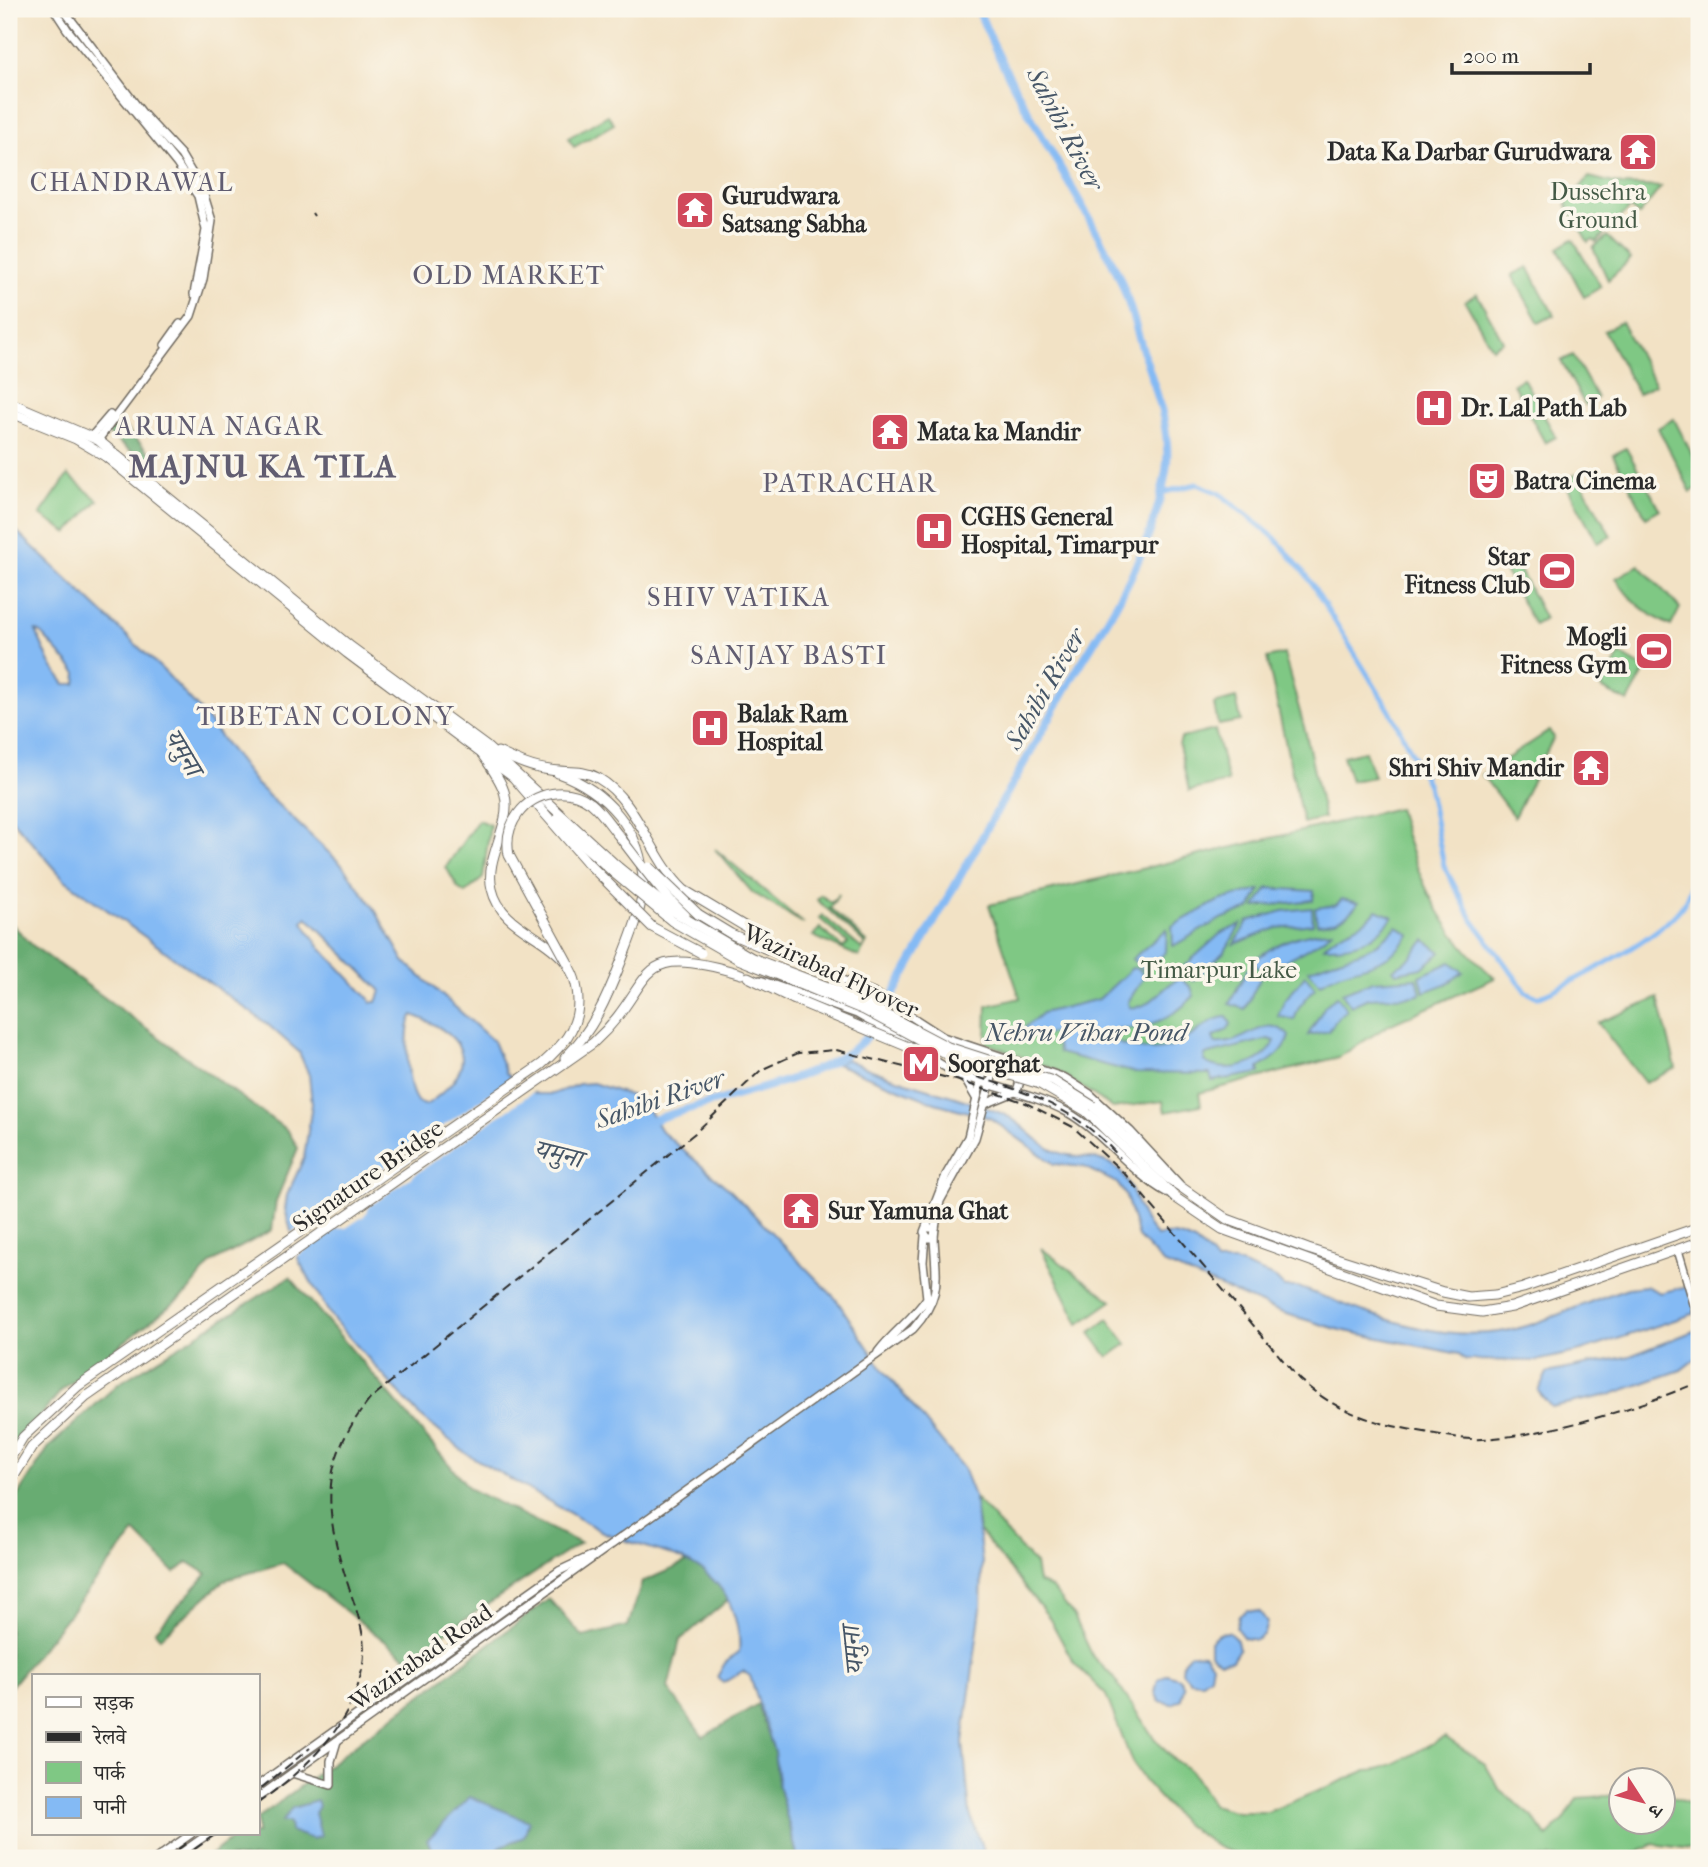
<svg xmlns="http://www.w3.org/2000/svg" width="1708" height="1867" font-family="'IM FELL French Canon','Noto Serif Devanagari',serif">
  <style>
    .green { fill: #7fc884; stroke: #557a58; stroke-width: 2 }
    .forest { fill: #67ac72; stroke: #496c4e; stroke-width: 2 }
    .water { fill: #84baf4; stroke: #587290; stroke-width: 2; fill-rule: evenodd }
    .pier { fill: #f2e2c5 }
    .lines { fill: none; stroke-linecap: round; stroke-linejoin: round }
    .canal { stroke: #84baf4; stroke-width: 5 }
    .river { stroke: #84baf4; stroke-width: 8 }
    .major-casing { stroke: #716b61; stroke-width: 10 }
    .highway-casing { stroke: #716b61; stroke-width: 11 }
    .major { stroke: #fff; stroke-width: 7 }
    .highway { stroke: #fff; stroke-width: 9 }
    .rail { stroke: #2b2b2b; stroke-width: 2; stroke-dasharray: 10 5; stroke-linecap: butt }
    .highway-bridge-casing { stroke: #716b61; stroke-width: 11; stroke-linecap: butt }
    .highway-bridge { stroke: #fff; stroke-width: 9 }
    .labels { text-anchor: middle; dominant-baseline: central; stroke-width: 7; stroke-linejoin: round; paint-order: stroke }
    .poi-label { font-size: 24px; font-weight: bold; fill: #2b2b2b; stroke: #fbf7ec; text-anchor: start }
    .park-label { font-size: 24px; fill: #445a46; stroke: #fbf7ec }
    .street-label { font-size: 24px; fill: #2b2b2b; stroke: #fbf7ec }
    .water-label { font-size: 26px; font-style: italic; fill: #465667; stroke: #fbf7ec }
    .neighbourhood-label { font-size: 26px; letter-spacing: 2px; fill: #615d71; stroke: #fbf7ec }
    .district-label { font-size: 32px; font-weight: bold; letter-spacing: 2px; fill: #615d71; stroke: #fbf7ec }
  </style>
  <rect width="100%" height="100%" fill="#fbf7ec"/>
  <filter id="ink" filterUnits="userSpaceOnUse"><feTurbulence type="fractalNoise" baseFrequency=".0143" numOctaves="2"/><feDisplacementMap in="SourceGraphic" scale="14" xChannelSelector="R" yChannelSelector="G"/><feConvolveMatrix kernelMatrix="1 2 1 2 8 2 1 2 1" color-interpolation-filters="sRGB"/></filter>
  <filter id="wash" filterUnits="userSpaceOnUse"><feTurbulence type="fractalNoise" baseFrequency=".00686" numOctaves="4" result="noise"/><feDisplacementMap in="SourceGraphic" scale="28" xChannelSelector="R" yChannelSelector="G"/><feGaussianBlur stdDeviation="1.57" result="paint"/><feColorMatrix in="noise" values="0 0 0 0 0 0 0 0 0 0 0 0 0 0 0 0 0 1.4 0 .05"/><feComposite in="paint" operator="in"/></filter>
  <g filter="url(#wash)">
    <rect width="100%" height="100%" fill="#f2e2c5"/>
    <g class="green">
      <path d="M608 115 614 124 574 147 568 138Z"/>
      <path d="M1589 177 1622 185 1661 187 1639 215 1630 208 1596 242 1593 239 1588 242 1566 204Z"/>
      <path d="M1607 236 1631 259 1608 280 1593 248Z"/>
      <path d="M1573 239 1601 287 1584 297 1558 248Z"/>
      <path d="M1528 267 1554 315 1539 323 1512 275Z"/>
      <path d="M1477 294 1503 341 1492 348 1465 301Z"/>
      <path d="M1621 322 1655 384 1638 394 1604 331Z"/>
      <path d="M1573 355 1597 398 1585 405 1561 361Z"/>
      <path d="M1523 378 1556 437 1545 443 1513 384Z"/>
      <path d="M1674 419 1699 468V487L1691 492 1658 428Z"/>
      <path d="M1626 448 1660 509 1646 517 1613 455Z"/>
      <path d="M1577 474 1611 536 1598 543 1564 481Z"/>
      <path d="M68 475 98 500 68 533 40 515Z"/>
      <path d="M1513 557 1545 619 1534 625 1501 563Z"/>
      <path d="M1639 565 1680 608 1671 626C1646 613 1630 602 1616 578Z"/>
      <path d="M1284 654 1306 734 1324 818 1303 823 1267 658Z"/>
      <path d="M1620 654 1646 669 1628 702 1601 688Z"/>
      <path d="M1236 698 1241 721 1218 725 1214 704Z"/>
      <path d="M1215 730 1228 782 1189 791 1179 745 1181 738Z"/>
      <path d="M1549 731 1554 737 1514 817 1482 775Z"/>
      <path d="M1365 751 1374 777 1351 781 1343 756Z"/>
      <path d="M1398 808C1416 876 1440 931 1495 978L1389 1025 1339 1057 1199 1093 1201 1105 1165 1112 1163 1101 1113 1108 1056 1070 986 1043 987 1006 1020 998 989 905Z"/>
      <path d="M478 820 490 825 483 878 465 893 458 888 446 867Z"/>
      <path d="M715 849 804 924 752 892Z"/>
      <path d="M839 894 830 908 867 942 859 957 813 936 820 928 843 948 848 943 819 918 822 915 862 949 866 944 817 900 821 895 831 903Z"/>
      <path d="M1658 998 1676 1068 1645 1083 1598 1023Z"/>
      <path d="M1041 1248 1112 1301 1079 1324Z"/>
      <path d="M1108 1319 1127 1344 1108 1357 1090 1333Z"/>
      <path d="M974 1497 1035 1564 1038 1582 1052 1588 1074 1616 1093 1657 1112 1676 1154 1738 1173 1759 1192 1772 1212 1805 1238 1812H1268L1367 1770C1395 1770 1419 1748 1445 1737L1485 1764 1500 1790 1534 1818 1547 1837 1564 1820 1577 1798 1620 1795V1822H1662L1663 1793 1693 1805 1699 1804V1850L1653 1844 1625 1858H1245L1218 1847 1184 1824 1145 1782 1132 1762 1106 1695 1074 1663 1048 1616 979 1531Z"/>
    </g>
    <g class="forest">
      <path d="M116 419 157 460 152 468 107 433Z"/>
      <path d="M9 921 32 945 288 1131 298 1148 276 1201 272 1230 211 1263 187 1293 61 1391 9 1454Z"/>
      <path d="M290 1277 470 1489 580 1543 407 1658 283 1563 225 1580 160 1638 155 1631 207 1574 188 1562 175 1573 135 1532 9 1689V1509L49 1447 118 1384Z"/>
      <path d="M690 1561 715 1577 728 1600 680 1640 668 1688 703 1737 758 1704 774 1751 779 1788 798 1858H206L238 1834H257V1819L549 1599 583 1637 628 1626 642 1582Z"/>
    </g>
    <g class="water">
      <path d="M9 524 166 673 203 714 256 784 342 865 374 908 404 961 493 1041 506 1073 523 1088 537 1094H553L579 1084 593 1083 632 1096 645 1105 661 1131 731 1191 836 1299 883 1370 963 1468 974 1496 982 1562 981 1608 963 1742 970 1814 986 1858H798L779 1788 774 1751 750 1676 743 1671 723 1683 717 1677 725 1663 739 1652C741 1637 737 1623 732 1609 709 1551 650 1554 601 1531L465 1453 417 1413 332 1318 299 1261 285 1209 287 1195 304 1158 312 1104 309 1075 299 1052 266 1023 65 880 9 816ZM36 631 40 632 77 673 76 684H65L50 663ZM307 917 381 991 377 1002H372L318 945 303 922ZM413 1015C471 1037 480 1068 426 1105 421 1104 416 1101 414 1096 407 1082 404 1024 413 1015Z"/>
      <path d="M1268 888 1314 891 1313 900 1255 907Z"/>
      <path d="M1260 890 1250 909 1221 919 1173 946 1172 926 1220 900Z"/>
      <path d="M1342 899 1358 903C1348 918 1335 923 1317 924L1315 908 1336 905Z"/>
      <path d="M1312 908 1313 924 1277 928 1235 944 1248 921 1283 911Z"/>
      <path d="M1377 910 1393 917C1375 941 1353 948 1324 947 1343 926 1358 932 1377 910Z"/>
      <path d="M1241 924 1225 951 1194 981 1181 969 1220 934Z"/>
      <path d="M1397 926 1410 935C1381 975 1353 961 1320 984L1309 970C1342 954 1371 957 1397 926Z"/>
      <path d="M1167 929 1166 952 1145 971 1132 959Z"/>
      <path d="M1332 931C1311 951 1289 956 1265 973L1252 962C1276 942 1300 933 1332 931Z"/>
      <path d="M1425 940 1441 952 1422 968 1396 973 1393 969 1407 961Z"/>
      <path d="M1451 962 1463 972 1448 983 1424 992 1420 976Z"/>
      <path d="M1132 968 1139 969 1144 977 1128 1002 1129 1007C1152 1010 1161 986 1180 978L1191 987 1194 996C1171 1020 1149 1028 1117 1029L1113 1038C1119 1046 1128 1046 1137 1048 1185 1059 1200 1017 1227 1017L1231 1024 1227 1030 1213 1037 1215 1043C1248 1046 1265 1010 1289 1036 1286 1051 1272 1060 1259 1068L1260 1073 1212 1081 1210 1074 1136 1073 1059 1053 1053 1033C1042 1034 1028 1041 1022 1030L1042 1013 1099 999ZM1268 1039 1275 1041C1266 1065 1224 1076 1204 1061L1205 1055Z"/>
      <path d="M1248 968 1260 979 1245 1009 1229 1004Z"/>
      <path d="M1305 975 1315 988 1299 1007 1294 1020 1278 1016 1284 1001Z"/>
      <path d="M1417 978 1421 994 1415 996 1368 998 1351 1006 1342 993 1373 981Z"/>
      <path d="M1337 996 1347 1010 1338 1017 1329 1031 1308 1035 1325 1006Z"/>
      <path d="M846 1059C897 1083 952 1093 1003 1114 1023 1122 1035 1143 1055 1151 1074 1160 1100 1154 1116 1168 1137 1186 1137 1219 1157 1236 1179 1231 1204 1243 1216 1262H1235L1274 1277 1284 1287H1298C1371 1314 1447 1350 1527 1326 1561 1315 1594 1299 1628 1288L1646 1286 1660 1293 1699 1283V1312L1581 1351 1536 1361 1466 1360 1459 1354 1340 1330 1280 1312 1163 1263 1138 1237 1126 1196 1117 1183 1084 1167 1054 1164 990 1118 935 1103 836 1064Z"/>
      <path d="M1699 1329V1356L1681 1370 1609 1395 1551 1407 1538 1391 1547 1373 1630 1356Z"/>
      <path d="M1247 1610 1260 1612 1267 1622 1264 1634 1256 1640 1244 1638 1236 1628 1239 1616Z"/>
      <path d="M1228 1632 1237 1640 1239 1649 1232 1660 1220 1661 1210 1654V1641L1219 1633Z"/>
      <path d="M1191 1653 1204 1654 1212 1664 1210 1676 1202 1682 1190 1681 1182 1672 1183 1662Z"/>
      <path d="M1167 1674 1179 1678 1184 1687 1181 1699 1172 1704 1159 1701 1155 1692 1158 1679Z"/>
      <path d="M470 1797 529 1821 524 1837 499 1847 498 1858H436L427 1840Z"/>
      <path d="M317 1801 319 1806 315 1813 321 1836 312 1839 290 1831 289 1822H282L292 1808Z"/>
    </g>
    <path class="pier" d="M515 1076 525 1085 536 1090 370 1206 364 1216 346 1228 336 1229 295 1258 288 1235 324 1210 345 1189 357 1186Z"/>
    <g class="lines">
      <path class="canal" d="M1161 493 1197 484 1219 493 1275 538 1307 576 1393 716 1428 785 1444 866 1472 919 1526 992 1538 997C1574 982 1656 939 1680 909 1690 897 1694 873 1699 858"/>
      <g class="river">
        <path d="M880 1018 1075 673C1115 610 1154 545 1166 471 1172 433 1157 393 1145 357 1136 330 1129 298 1117 272 1074 182 1014 101 978 9"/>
        <path d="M646 1123C705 1098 838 1082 873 1029"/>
      </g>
    </g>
  </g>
  <g filter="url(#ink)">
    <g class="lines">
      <g class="major-casing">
        <g id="major">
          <path d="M54 9 67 29 177 164 198 196 206 230 194 294"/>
          <path d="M63 9 143 114 181 155 203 192 212 221 203 279 191 316 98 440"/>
          <path d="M165 345 180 324"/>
          <path d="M92 436 110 415"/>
          <path d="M816 969 878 995 943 1037 1065 1078 1090 1094 1130 1131 1179 1184"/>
          <path d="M760 980 857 1014 909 1044"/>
          <path d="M919 1051C930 1057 940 1065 951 1070 988 1088 1030 1092 1067 1112 1104 1133 1129 1171 1166 1192"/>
          <path d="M961 1056 953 1071 966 1081 976 1098"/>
          <path d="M985 1104 1017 1091 1022 1075"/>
          <path d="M926 1228H935L934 1238H928L924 1232 946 1175 968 1137 985 1064"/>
          <path d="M935 1228 940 1201 975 1138 995 1067"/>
          <path d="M1678 1250 1699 1321"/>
          <path d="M878 1352C893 1332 913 1319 927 1298L923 1262 925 1236"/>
          <path d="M292 1773 331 1785V1761L337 1741"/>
          <path d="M257 1786 559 1571 591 1556"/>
          <path d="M257 1798 913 1329C943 1296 936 1278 934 1238"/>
          <path d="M157 1858 191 1834"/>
          <path d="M174 1858 208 1834"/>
        </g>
      </g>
      <g class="highway-casing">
        <g id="highway">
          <path d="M9 402 98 440 351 647 487 747 618 867"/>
          <path d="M9 412 76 439 105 456 347 653 513 777 587 862"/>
          <path d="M498 752C515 760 531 768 550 770 566 773 582 769 598 778 639 802 650 858 684 890L816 969"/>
          <path d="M558 773C605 790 644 831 643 885 642 911 630 938 621 962 607 998 593 1030 565 1058"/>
          <path d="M556 820 614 873"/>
          <path d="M698 914 731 934 788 958"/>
          <path d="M748 977 793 999"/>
          <path d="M1093 1106 1168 1178 1227 1219 1308 1249 1443 1292 1468 1297 1495 1295 1523 1288 1699 1227"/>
          <path d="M1086 1111 1176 1198 1222 1229 1436 1306 1482 1312 1512 1307 1699 1242"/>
          <path d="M9 1460 23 1437 78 1386 542 1064C561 1047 578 1029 578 1002 578 934 504 941 492 889 484 857 512 827 505 795 502 781 490 766 482 754"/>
          <path d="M9 1484 32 1447 86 1397 593 1043C660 982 627 940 741 974"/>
        </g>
      </g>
      <use href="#major" class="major"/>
      <use href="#highway" class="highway"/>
      <g class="rail">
        <path d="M312 213 314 216"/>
        <path d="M977 1077C1034 1094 1081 1112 1120 1158"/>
        <path d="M261 1788 310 1748"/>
        <path d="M257 1804C306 1768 353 1727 363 1664 367 1640 358 1614 350 1591 325 1515 316 1465 371 1398L695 1133 761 1070 798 1053 836 1050 956 1080 1026 1103 1073 1127 1124 1173 1299 1379C1338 1414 1380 1425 1430 1433 1447 1436 1465 1440 1483 1439 1549 1435 1638 1408 1699 1382"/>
        <path d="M166 1858 188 1842"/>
        <path d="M182 1858 216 1834"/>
      </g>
      <g class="highway-bridge-casing">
        <g id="highway-bridge">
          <path d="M587 862 652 927 701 953"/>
          <path d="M618 867 671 910 752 958 849 995 948 1047 1053 1081 1093 1106"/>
          <path d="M649 867 698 914"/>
          <path d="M614 873 672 921 738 959 864 1010 954 1058 1040 1084 1086 1111"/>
          <path d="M569 965 509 855C506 840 509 826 518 814 535 791 568 786 591 803 602 812 610 825 619 836 640 863 660 892 685 915"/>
          <path d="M793 999 906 1046 932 1052"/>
        </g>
      </g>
      <use href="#highway-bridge" class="highway-bridge"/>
    </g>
  </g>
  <defs>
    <g id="temple-square" transform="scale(2.0125)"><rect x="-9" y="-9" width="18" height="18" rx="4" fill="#d1495b" stroke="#fbf7ec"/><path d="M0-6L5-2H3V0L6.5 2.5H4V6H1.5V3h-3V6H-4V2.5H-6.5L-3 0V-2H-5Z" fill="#fff"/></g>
    <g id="hospital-square" transform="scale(2.0125)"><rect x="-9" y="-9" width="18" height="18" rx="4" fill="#d1495b" stroke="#fbf7ec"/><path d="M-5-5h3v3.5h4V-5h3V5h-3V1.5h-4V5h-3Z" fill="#fff"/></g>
    <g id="theatre-square" transform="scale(2.0125)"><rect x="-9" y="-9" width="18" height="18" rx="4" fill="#d1495b" stroke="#fbf7ec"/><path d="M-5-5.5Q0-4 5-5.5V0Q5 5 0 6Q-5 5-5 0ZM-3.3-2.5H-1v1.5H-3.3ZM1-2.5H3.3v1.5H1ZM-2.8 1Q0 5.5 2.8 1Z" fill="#fff"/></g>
    <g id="stadium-square" transform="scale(2.0125)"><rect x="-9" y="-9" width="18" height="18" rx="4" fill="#d1495b" stroke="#fbf7ec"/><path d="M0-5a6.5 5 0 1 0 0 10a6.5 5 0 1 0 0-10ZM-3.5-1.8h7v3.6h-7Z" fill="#fff"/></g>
    <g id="metro-square" transform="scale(2.0125)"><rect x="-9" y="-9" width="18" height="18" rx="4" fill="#d1495b" stroke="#fbf7ec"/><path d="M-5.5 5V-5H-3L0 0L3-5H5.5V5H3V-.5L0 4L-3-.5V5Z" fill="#fff"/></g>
  </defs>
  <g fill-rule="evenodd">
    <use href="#temple-square" x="1638" y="152"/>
    <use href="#temple-square" x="695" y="210"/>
    <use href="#hospital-square" x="1434" y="408"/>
    <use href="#temple-square" x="890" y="432"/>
    <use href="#theatre-square" x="1487" y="481"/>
    <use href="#hospital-square" x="934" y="531"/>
    <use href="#stadium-square" x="1557" y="571"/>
    <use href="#stadium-square" x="1654" y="651"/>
    <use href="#hospital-square" x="710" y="728"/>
    <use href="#temple-square" x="1591" y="768"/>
    <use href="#metro-square" x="921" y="1064"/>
    <use href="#temple-square" x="801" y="1211"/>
  </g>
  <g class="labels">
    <g class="poi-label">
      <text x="1611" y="152" text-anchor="end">Data Ka Darbar Gurudwara</text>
      <text x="722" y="196">Gurudwara<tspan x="722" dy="28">Satsang Sabha</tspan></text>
      <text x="1461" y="408">Dr. Lal Path Lab</text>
      <text x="917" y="432">Mata ka Mandir</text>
      <text x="1514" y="481">Batra Cinema</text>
      <text x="961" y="517">CGHS General<tspan x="961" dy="28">Hospital, Timarpur</tspan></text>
      <text x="1530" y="557" text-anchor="end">Star<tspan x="1530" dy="28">Fitness Club</tspan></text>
      <text x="1627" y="637" text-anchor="end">Mogli<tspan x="1627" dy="28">Fitness Gym</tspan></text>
      <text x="737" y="714">Balak Ram<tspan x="737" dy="28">Hospital</tspan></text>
      <text x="1564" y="768" text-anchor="end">Shri Shiv Mandir</text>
      <text x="948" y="1064">Soorghat</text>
      <text x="828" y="1211">Sur Yamuna Ghat</text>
    </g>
    <g class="park-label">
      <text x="1598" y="192">Dussehra<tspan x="1598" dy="28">Ground</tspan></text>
      <text x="1219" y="970">Timarpur Lake</text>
    </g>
    <g class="street-label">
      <text transform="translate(831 971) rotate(25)">Wazirabad Flyover</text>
      <text transform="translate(368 1176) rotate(-35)">Signature Bridge</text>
      <text transform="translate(421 1657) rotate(-35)">Wazirabad Road</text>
    </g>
    <g class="water-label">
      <text transform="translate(1065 129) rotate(62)">Sahibi River</text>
      <text transform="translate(1045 689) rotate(-60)">Sahibi River</text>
      <text transform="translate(183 752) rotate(59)">यमुना</text>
      <text x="1086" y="1032">Nehru Vihar Pond</text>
      <text transform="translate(660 1099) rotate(-19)">Sahibi River</text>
      <text transform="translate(558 1154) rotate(14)">यमुना</text>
      <text transform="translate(853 1651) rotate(-96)">यमुना</text>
    </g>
    <g class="neighbourhood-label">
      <text x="132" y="182">CHANDRAWAL</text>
      <text x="509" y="275">OLD MARKET</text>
      <text x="220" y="426">ARUNA NAGAR</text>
      <text x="850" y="483">PATRACHAR</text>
      <text x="739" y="597">SHIV VATIKA</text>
      <text x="789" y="655">SANJAY BASTI</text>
      <text x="326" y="716">TIBETAN COLONY</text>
    </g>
    <g class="district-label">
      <text x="263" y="466">MAJNU KA TILA</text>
    </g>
  </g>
  <rect width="1708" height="1867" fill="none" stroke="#fbf7ec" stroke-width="35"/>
  <rect x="32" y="1674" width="228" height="161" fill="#fbf7ec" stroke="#a8a59f" stroke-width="2"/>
  <rect x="46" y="1697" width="35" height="10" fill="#ffffff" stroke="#a8a59f" stroke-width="2"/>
  <text x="94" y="1710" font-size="21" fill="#2b2b2b">सड़क</text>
  <rect x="46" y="1732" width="35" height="10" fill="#2b2b2b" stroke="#a8a59f" stroke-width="2"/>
  <text x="94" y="1744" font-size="21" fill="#2b2b2b">रेलवे</text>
  <rect x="46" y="1762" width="35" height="21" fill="#7fc884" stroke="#a8a59f" stroke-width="2"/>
  <text x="94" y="1780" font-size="21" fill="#2b2b2b">पार्क</text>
  <rect x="46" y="1797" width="35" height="21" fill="#84baf4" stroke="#a8a59f" stroke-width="2"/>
  <text x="94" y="1814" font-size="21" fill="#2b2b2b">पानी</text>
  <g transform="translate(1642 1801) rotate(126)"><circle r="33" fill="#fbf7ec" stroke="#a8a59f" stroke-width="2"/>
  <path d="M0-5L12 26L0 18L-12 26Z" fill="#d1495b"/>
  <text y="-10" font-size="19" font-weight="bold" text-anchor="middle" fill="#2b2b2b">उ</text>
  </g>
  <path d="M1452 63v10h138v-10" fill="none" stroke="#2b2b2b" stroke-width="3.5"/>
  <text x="1463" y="63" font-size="21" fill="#2b2b2b" stroke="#fbf7ec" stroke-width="5" paint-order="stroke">200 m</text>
</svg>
